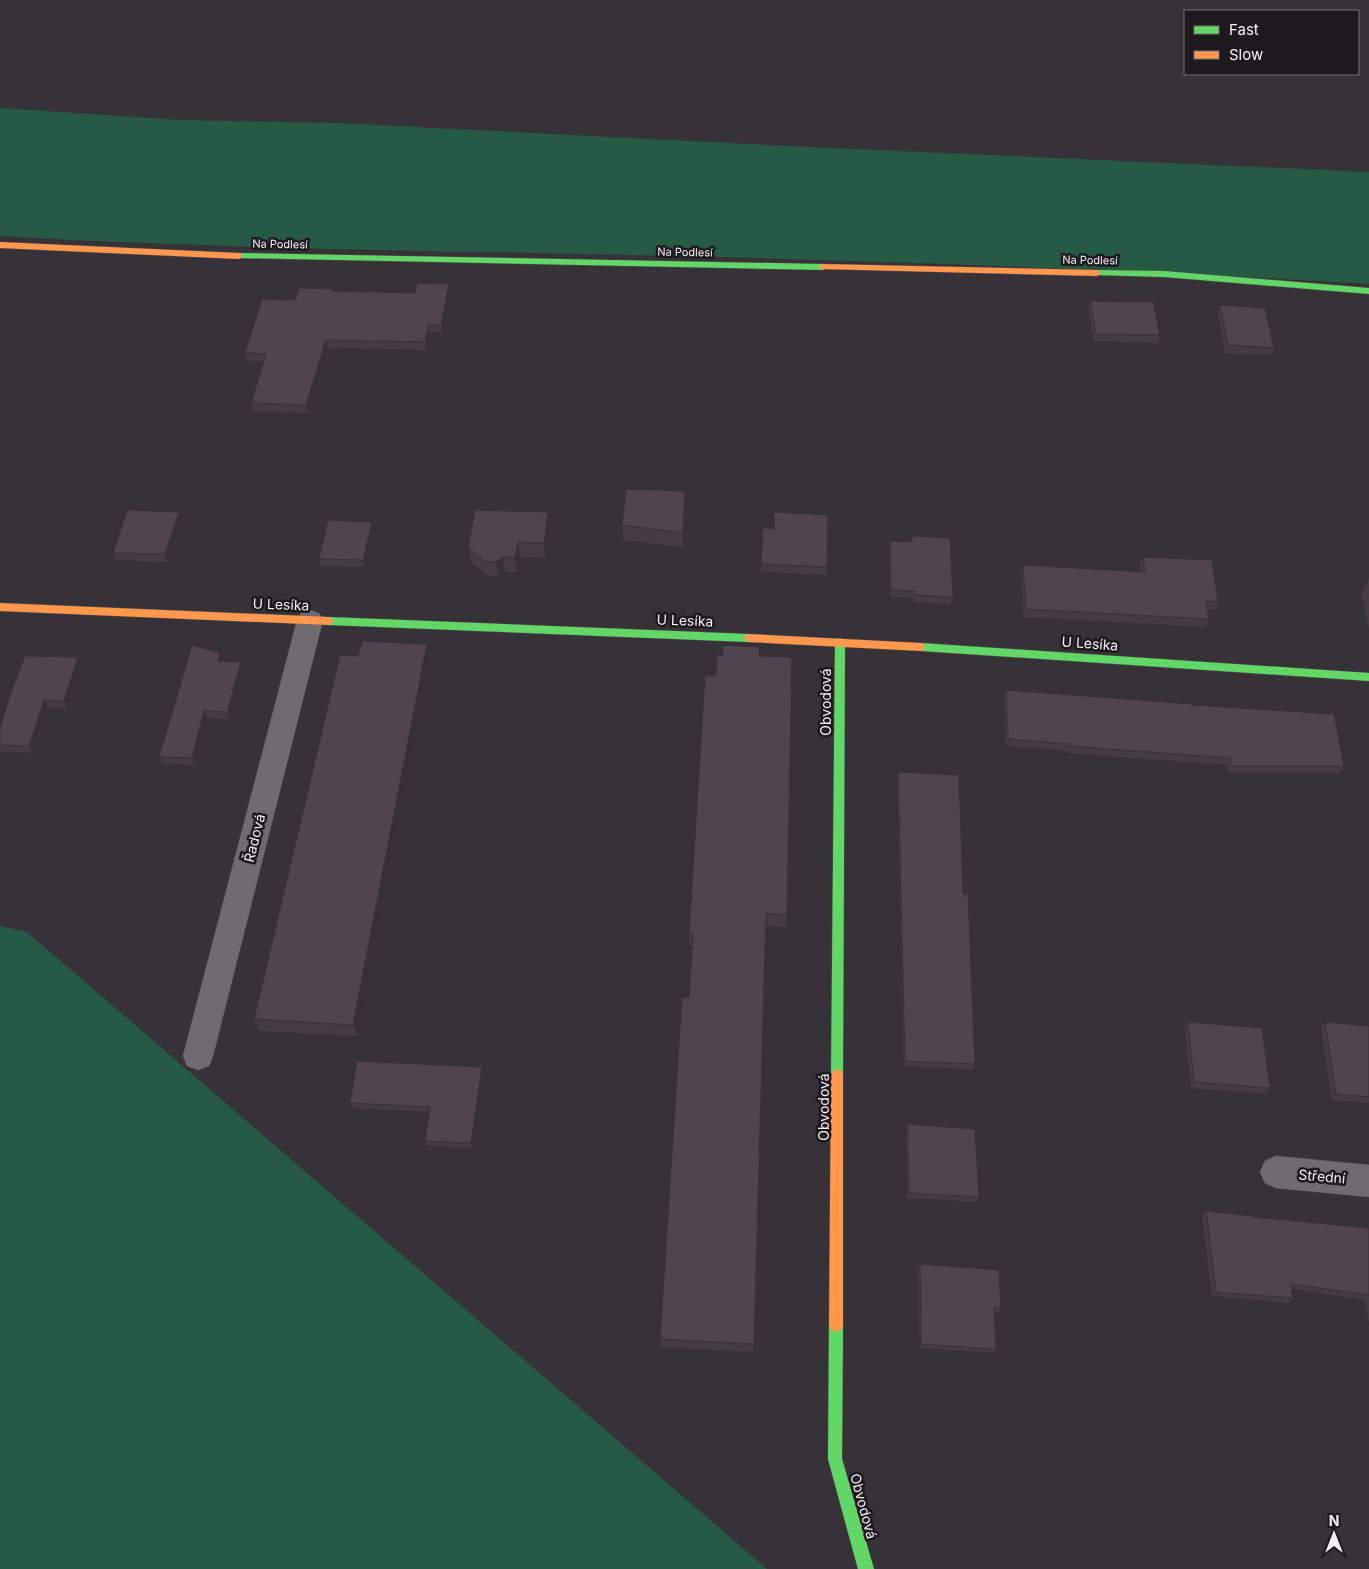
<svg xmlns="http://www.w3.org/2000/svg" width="1369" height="1569" font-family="Inter,sans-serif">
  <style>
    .green { fill: #265a45 }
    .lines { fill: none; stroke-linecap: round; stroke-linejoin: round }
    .street-casing { stroke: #524e53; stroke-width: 1 }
    .fast-casing { stroke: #524e53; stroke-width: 1 }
    .slow-casing { stroke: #524e53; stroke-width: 1 }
    .street { fill: #6f6c70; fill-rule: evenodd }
    .fast { fill: #63d668; fill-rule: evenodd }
    .slow { fill: #ff974d; fill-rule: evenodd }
    .wall { fill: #453b43 }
    .shaded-wall { fill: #383037 }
    .building { fill: #50454e; stroke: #383037 }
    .labels { text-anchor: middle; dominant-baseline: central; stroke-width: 5; stroke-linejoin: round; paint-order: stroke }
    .far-street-label { font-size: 11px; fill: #f5f0f7; stroke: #1d1a1e }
    .street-label { font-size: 14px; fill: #f5f0f7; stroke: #1d1a1e }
  </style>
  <rect width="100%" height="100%" fill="#373238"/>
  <g class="green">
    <path d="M0 108 180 120 336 123 808 147 1369 172V284C1140 270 911 262 681 256 454 251 227 249 0 236Z"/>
    <path d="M0 926 27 932 767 1569H0Z"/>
  </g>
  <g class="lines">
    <g class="street-casing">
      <g id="street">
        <path d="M310 610 319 613 323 620 213 1056 209 1066 198 1070 187 1066 183 1056 297 620 301 613Z"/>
        <path d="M1276 1156 1369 1165V1197L1276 1188 1265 1183 1260 1172 1265 1161Z"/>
      </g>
    </g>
    <g class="fast-casing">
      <g id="fast">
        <path d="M239 253 823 264 827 267 823 270 236 258 235 256Z"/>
        <path d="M1097 270 1164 271 1369 288V294L1164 277 1094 275 1093 273Z"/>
        <path d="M329 617 748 634 753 638 748 642 329 625 324 621Z"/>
        <path d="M840 638 845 642 843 1075 841 1079 837 1081 833 1079 831 1075 835 642Z"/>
        <path d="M921 643 1369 673V681L921 651 916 647Z"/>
        <path d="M836 1318 841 1320 843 1325 842 1459 874 1569H858L828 1459 829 1325 831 1320Z"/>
      </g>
    </g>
    <g class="slow-casing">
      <g id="slow">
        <path d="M0 242 239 253 243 256 239 259 0 248Z"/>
        <path d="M823 264 1097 270 1101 273 1097 276 820 269V265Z"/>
        <path d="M0 603 329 617 334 621 329 625 0 611Z"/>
        <path d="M748 634 921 643 926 647 921 651 748 642 743 638Z"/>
        <path d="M837 1069 841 1071 843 1075V1325L841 1330 836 1332 831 1330 829 1325 831 1075 833 1071Z"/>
      </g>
    </g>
    <use href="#street" class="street"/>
    <use href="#fast" class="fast"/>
    <use href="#slow" class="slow"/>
  </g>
  <g class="wall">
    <path d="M334 291 415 293 450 291 442 333 429 332 426 350 328 348 308 413 253 411 251 403 264 361H247L245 353 295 300Z"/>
    <path d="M1090 301 1160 335 1158 343 1094 341 1088 309Z"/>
    <path d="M1220 305 1274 348 1271 355 1225 353 1218 313Z"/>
    <path d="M685 505 683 547 623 540 622 525Z"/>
    <path d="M179 512 181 520 168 562 116 560 113 553Z"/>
    <path d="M550 527 545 558 520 557 517 572H505L498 577 487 576 471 562 468 548Z"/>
    <path d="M763 528 827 567V575L761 572Z"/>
    <path d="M373 529 364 567 321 566 319 559Z"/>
    <path d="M912 536 953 597 951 604 913 602V598L890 597 889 549 890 541 911 542Z"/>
    <path d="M1143 557 1218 602 1215 609H1207L1209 619 1206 627 1024 617 1021 573 1023 565 1141 572 1140 564Z"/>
    <path d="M1368 579H1369V629L1361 594Z"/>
    <path d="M427 644 430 658 358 1036 259 1031 254 1019 358 656Z"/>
    <path d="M723 655 759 656 787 915 785 927 766 926 754 1344 753 1352 661 1347 660 1339 689 998 692 945H689V933L716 676Z"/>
    <path d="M78 657 82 664 67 708 48 707 33 753 0 752V728Z"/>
    <path d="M223 660 222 661 244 669 230 719 207 718 195 765 162 764 159 757Z"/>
    <path d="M1006 690 1192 705 1344 766 1340 773H1228L1227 765 1068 753V751L1006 746 1004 697Z"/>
    <path d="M898 772 963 894 975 1064 973 1070 904 1066 897 779Z"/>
    <path d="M1188 1022 1270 1088 1266 1094 1191 1088 1185 1028Z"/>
    <path d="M1325 1022 1369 1026V1103L1332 1100 1321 1028Z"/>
    <path d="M482 1067 483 1073 473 1148 427 1146 425 1141 429 1112 352 1108 350 1103Z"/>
    <path d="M907 1124 979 1197 976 1202 907 1198 906 1130Z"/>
    <path d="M1206 1211 1253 1217 1369 1228V1323L1365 1300 1292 1289 1293 1298 1288 1303 1212 1296 1202 1216Z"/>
    <path d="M920 1264 1001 1308 998 1312H994L996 1349 994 1353 920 1348 918 1269Z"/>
  </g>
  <g class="shaded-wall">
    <path d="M449 284 450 291 442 333 441 325Z"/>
    <path d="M428 325 429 332 426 350 425 342Z"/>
    <path d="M326 340 328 348 308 413 306 405Z"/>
    <path d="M685 491V505L683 547V533Z"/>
    <path d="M179 512 181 520 168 562 165 554Z"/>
    <path d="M548 512 550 527 545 558 544 543Z"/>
    <path d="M372 522 373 529 364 567 363 560Z"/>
    <path d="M518 542 520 557 517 572 515 558Z"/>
    <path d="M503 557 505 572 498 577 496 562Z"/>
    <path d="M427 644 430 658 358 1036 353 1025Z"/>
    <path d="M220 653 223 660 220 668 218 661Z"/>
    <path d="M78 657 82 664 67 708 64 701Z"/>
    <path d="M241 662 244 669 230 719 227 712Z"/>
    <path d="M44 700 48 707 33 753 29 746Z"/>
    <path d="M204 711 207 718 195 765 192 758Z"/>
    <path d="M482 1067 483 1073 473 1148 471 1143Z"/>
  </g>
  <g class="building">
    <path d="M417 283 449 284 441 325H428L425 342 326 340 306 405 251 403 266 354 245 353 262 299 295 300 299 288 333 289 332 291 415 293Z"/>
    <path d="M1090 301 1153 302 1160 335 1096 334Z"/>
    <path d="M1220 305 1265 308 1274 348 1228 345Z"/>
    <path d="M626 489 685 491 683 533 622 525Z"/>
    <path d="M127 510 179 512 165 554 113 553Z"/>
    <path d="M475 510 548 512 544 543 518 542 515 558 503 557 496 562 485 561 468 548Z"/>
    <path d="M774 512 828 515 827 567 761 564 763 528 774 529Z"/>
    <path d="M328 520 372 522 363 560 319 559Z"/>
    <path d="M912 536 950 538 953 597 915 595 914 591 891 590 890 541 912 542Z"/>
    <path d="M1143 557 1212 560 1218 602 1206 601 1209 619 1026 609 1023 565 1145 572Z"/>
    <path d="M362 641 427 644 353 1025 254 1019 340 655 358 656Z"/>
    <path d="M192 645 220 653 218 661 241 662 227 712 204 711 192 758 159 757Z"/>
    <path d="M723 645 759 647V656L792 657 787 915 766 913 754 1344 660 1339 682 997 689 998 693 933H689L705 676H716L717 654 723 655Z"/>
    <path d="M25 656 78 657 64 701 44 700 29 746 0 745V728L11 692Z"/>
    <path d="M1006 690 1192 704V705L1334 714 1344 766H1231L1230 758 1070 746V744L1008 739Z"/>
    <path d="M898 772 959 775 963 894H968L975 1064 905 1061Z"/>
    <path d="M1188 1022 1262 1028 1270 1088 1194 1082Z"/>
    <path d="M1325 1022 1369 1026V1097L1336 1094Z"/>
    <path d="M357 1061 482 1067 471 1143 425 1141 430 1107 350 1103Z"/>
    <path d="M907 1124 975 1129 979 1197 909 1193Z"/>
    <path d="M1206 1211 1253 1216V1217L1369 1228V1295L1291 1284 1293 1298 1216 1292Z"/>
    <path d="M920 1264 999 1270 1001 1308 994 1307 996 1349 921 1344Z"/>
  </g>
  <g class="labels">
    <g class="far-street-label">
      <text transform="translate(280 244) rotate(1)">Na Podlesí</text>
      <text transform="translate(685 252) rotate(1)">Na Podlesí</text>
      <text transform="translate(1090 260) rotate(1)">Na Podlesí</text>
    </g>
    <g class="street-label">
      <text transform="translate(281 604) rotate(2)">U Lesíka</text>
      <text transform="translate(685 620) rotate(2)">U Lesíka</text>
      <text transform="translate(1090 643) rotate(4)">U Lesíka</text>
      <text transform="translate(825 702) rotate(-90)">Obvodová</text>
      <text transform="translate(254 838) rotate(-76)">Řadová</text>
      <text transform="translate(823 1107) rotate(-90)">Obvodová</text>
      <text transform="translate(1322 1176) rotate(5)">Střední</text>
      <text transform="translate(864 1506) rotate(75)">Obvodová</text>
    </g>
  </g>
  <rect x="1184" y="10" width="175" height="65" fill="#1d1a1e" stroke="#737075"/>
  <rect x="1194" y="26" width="25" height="8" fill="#63d668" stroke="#737075"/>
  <text x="1229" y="35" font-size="15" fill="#f5f0f7">Fast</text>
  <rect x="1194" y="51" width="25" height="8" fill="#ff974d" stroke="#737075"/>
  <text x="1229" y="60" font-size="15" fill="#f5f0f7">Slow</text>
  <g transform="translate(1334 1534)" stroke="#1d1a1e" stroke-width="4" paint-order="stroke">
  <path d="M0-4L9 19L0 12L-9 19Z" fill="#f5f0f7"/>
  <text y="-8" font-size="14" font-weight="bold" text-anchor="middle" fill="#f5f0f7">N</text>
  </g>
</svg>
